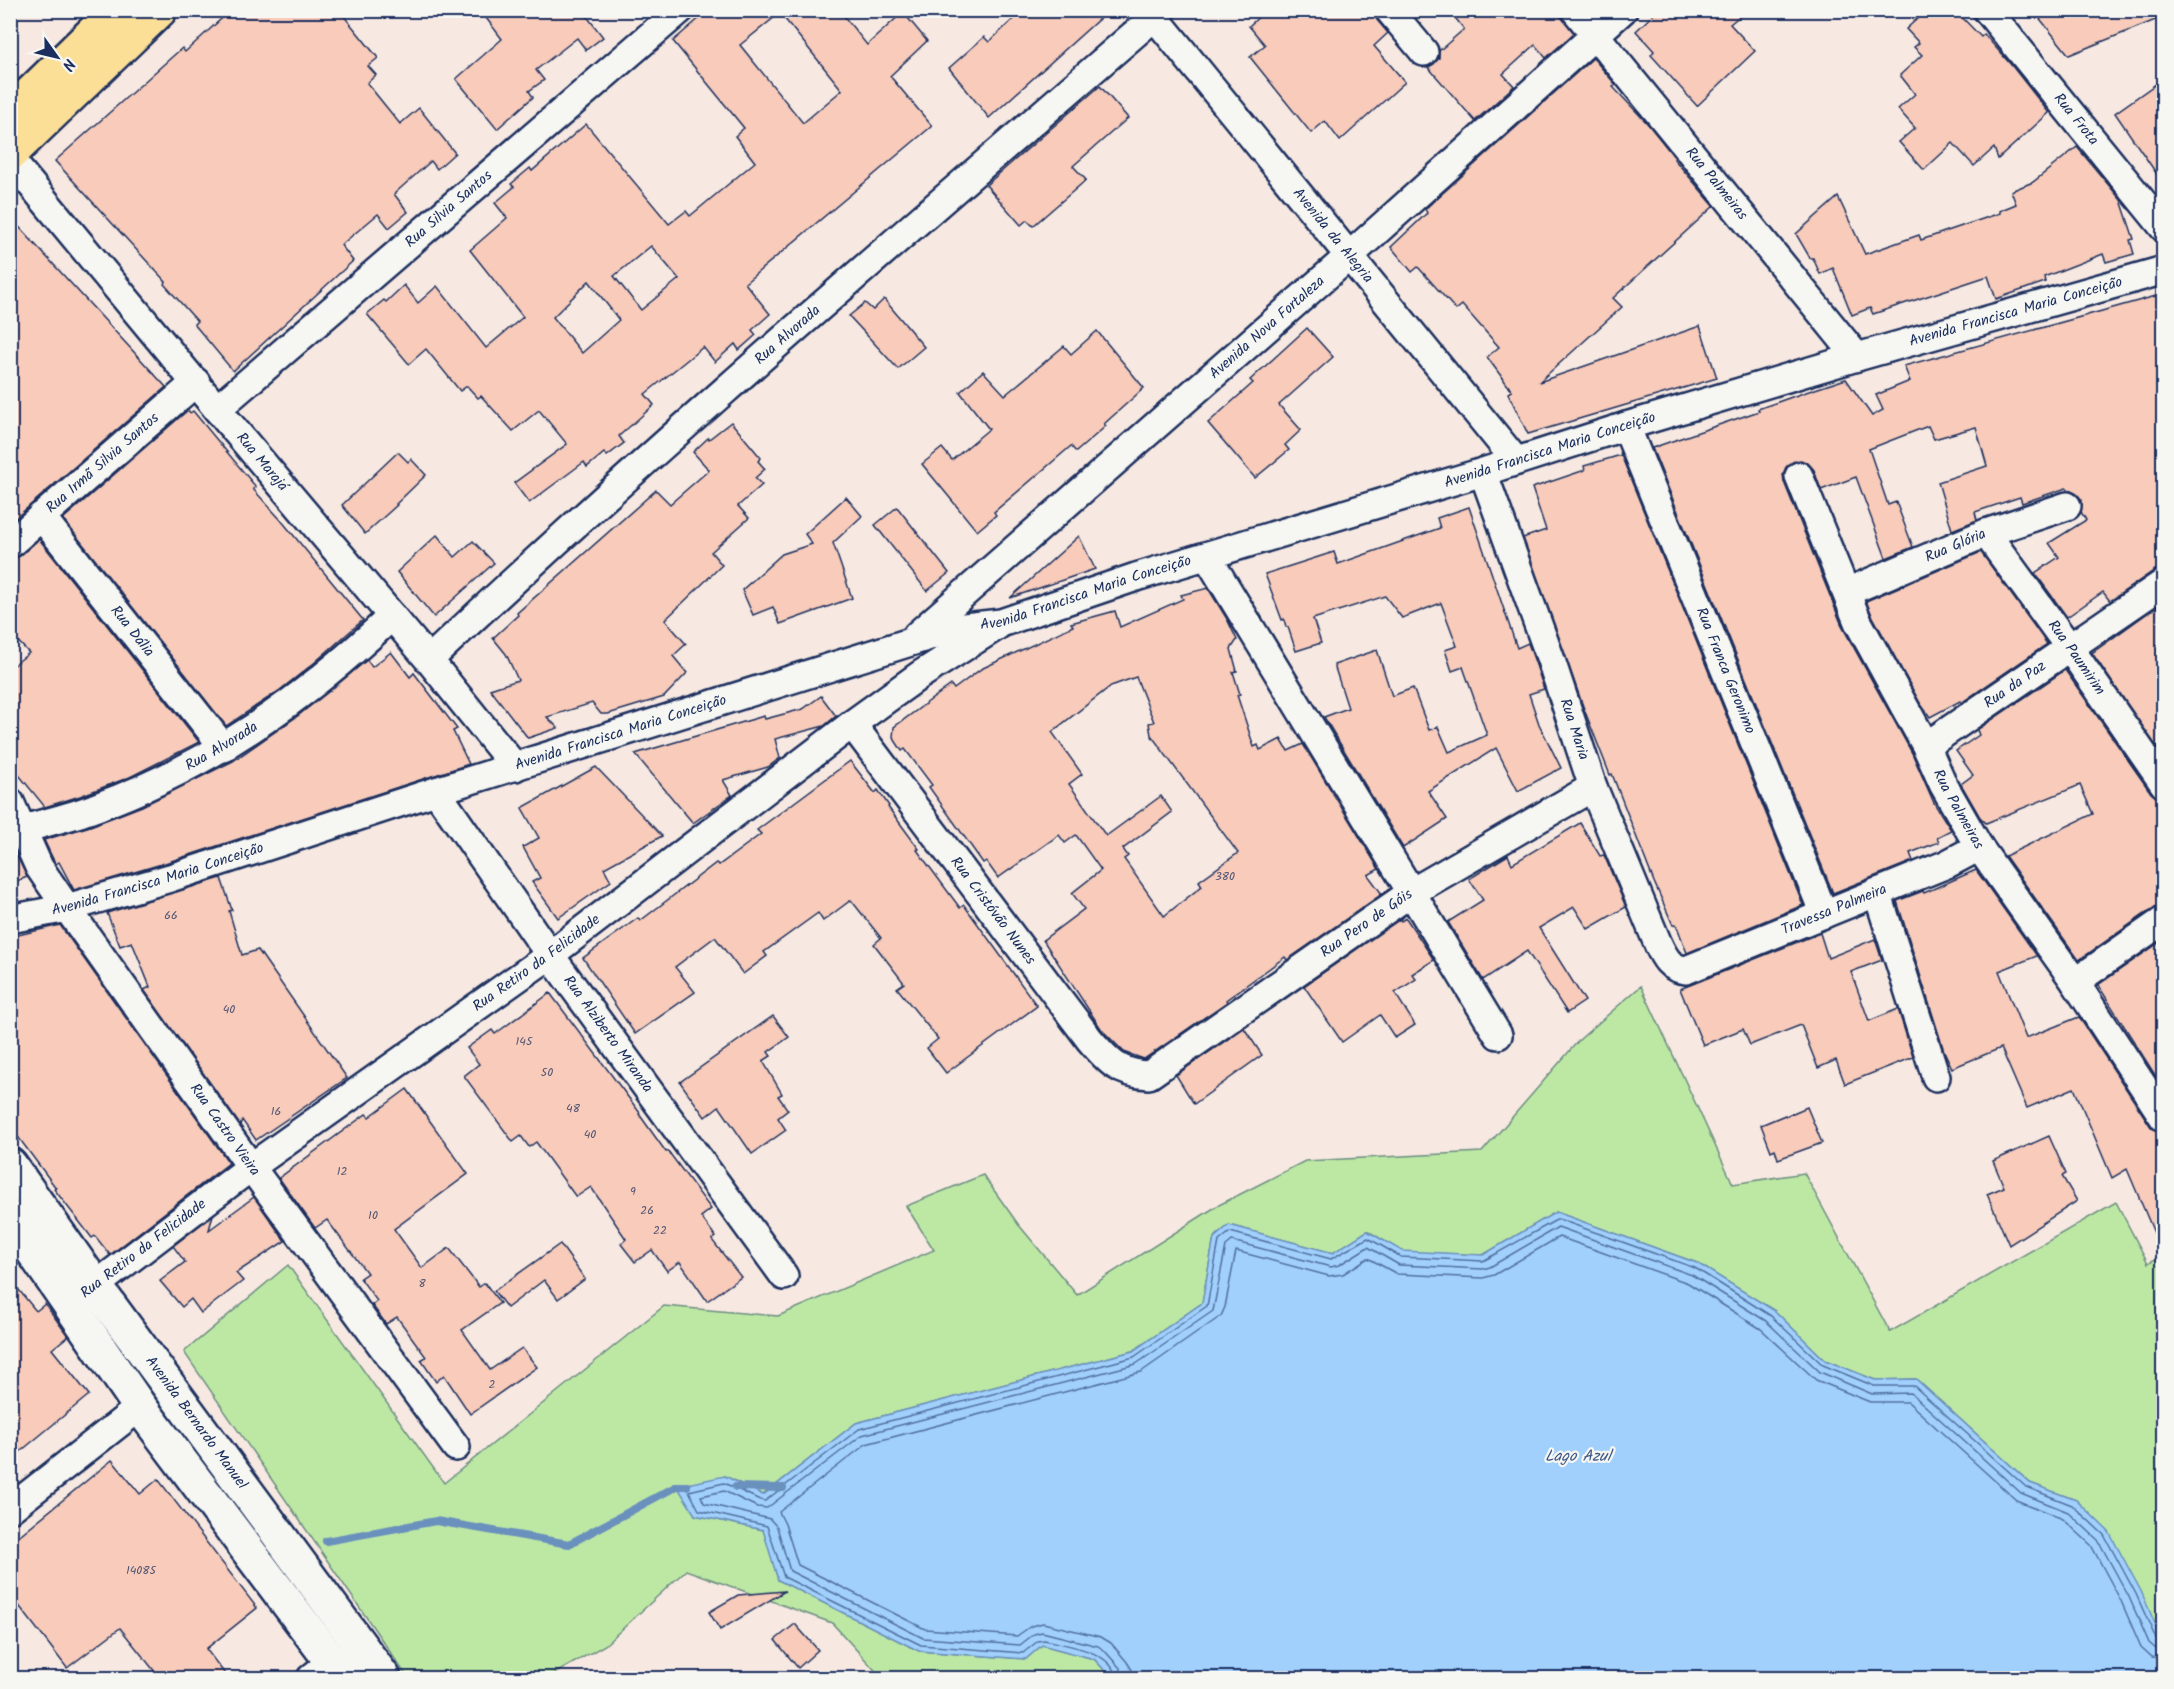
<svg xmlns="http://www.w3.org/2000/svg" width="2174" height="1689" font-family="Kalam,sans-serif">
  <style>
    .green { fill: #bde8a4; stroke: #6c8c81; stroke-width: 1.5 }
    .water { fill: #a1d0fd; stroke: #6b90bd; stroke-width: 1.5 }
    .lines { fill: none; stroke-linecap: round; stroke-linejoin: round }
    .shore { stroke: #516f9e; stroke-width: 1.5 }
    .stream { stroke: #6b90bd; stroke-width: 8 }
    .building { fill: #f8cbba; stroke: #1b2f5e; stroke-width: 1.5; fill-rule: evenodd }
    .minor-casing { stroke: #1b2f5e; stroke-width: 32 }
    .tertiary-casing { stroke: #1b2f5e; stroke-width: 38 }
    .primary-casing { stroke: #1b2f5e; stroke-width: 38 }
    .minor { stroke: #f6f6f2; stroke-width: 27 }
    .tertiary { stroke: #f6f6f2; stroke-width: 33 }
    .primary { stroke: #fbdf96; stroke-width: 33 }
    .labels { text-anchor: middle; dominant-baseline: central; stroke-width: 4.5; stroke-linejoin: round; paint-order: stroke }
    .number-label { font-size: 12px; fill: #525675 }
    .street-label { font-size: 15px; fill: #1b2f5e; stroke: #f6f6f2 }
    .water-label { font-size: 16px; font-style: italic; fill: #3c5786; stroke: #f6f6f2 }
  </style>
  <rect width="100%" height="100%" fill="#f7e9e1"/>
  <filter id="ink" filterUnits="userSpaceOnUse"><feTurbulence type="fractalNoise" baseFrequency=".0167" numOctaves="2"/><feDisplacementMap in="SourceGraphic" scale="12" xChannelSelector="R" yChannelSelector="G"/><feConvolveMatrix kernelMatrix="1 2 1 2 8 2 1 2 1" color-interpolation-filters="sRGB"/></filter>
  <g filter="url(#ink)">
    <path class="green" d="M1641 986 1733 1184 1804 1173 1890 1332 2116 1202 2148 1263 2163 1255V1651L2160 1635 2076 1500 2030 1483 1916 1379 1875 1380 1825 1360 1775 1311 1697 1263 1556 1212 1483 1255 1402 1252 1368 1231 1333 1253 1229 1225 1214 1238 1202 1303 1133 1351 856 1423 763 1495 725 1476 695 1515 764 1530 778 1580 919 1651 1026 1659 1042 1645 1094 1659 1112 1678H882L832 1623 686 1570 605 1645 547 1678H408L184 1352 288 1265 444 1483 664 1306 778 1316 934 1250 906 1206 983 1175 1018 1224 1077 1295 1217 1206 1305 1161 1482 1152 1579 1040Z"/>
    <path class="water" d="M1556 1212 1697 1263 1775 1311 1825 1360 1875 1380 1916 1379 2030 1483 2076 1500 2109 1532 2141 1591 2160 1635 2164 1651 2162 1678H1112L1094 1659 1042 1645 1026 1659 919 1651 778 1580 763 1530 695 1515 677 1486 725 1476 763 1495 856 1423 1133 1351 1202 1303 1214 1238 1229 1225 1333 1253 1367 1231 1402 1251 1483 1255Z"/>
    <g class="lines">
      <g class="shore">
        <path d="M1116 1678C1113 1651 1066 1645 1044 1640L1038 1641 1023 1653 921 1645 784 1577 767 1526 699 1510 689 1491 724 1483 760 1500 765 1501 859 1429 1134 1357 1207 1306 1219 1241 1230 1232 1331 1259 1368 1238 1401 1257 1483 1261 1558 1219 1695 1268 1771 1316 1823 1365 1874 1386H1914L2026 1487 2072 1505 2104 1535 2136 1594 2156 1639 2164 1642"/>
        <path d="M1124 1678 1120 1668 1104 1650 1098 1646 1042 1632 1034 1634 1020 1645 923 1638 790 1571 777 1527 770 1519 704 1503 701 1496 724 1491 757 1507 767 1508 862 1435 1136 1364 1213 1311 1226 1246 1232 1241 1331 1267 1339 1265 1368 1247 1399 1265 1483 1269 1490 1267 1558 1227 1692 1275 1766 1321 1820 1372 1872 1394 1911 1393 2021 1493 2068 1512 2098 1540 2129 1597 2149 1643 2156 1649 2164 1650"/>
        <path d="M1133 1678 1132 1670 1127 1662 1111 1643 1101 1637 1043 1623 1031 1626 1017 1636 925 1629 798 1565 785 1524 779 1512 866 1444 1141 1372 1221 1316 1225 1307 1236 1251 1329 1276 1343 1274 1368 1258 1397 1274 1483 1278 1494 1275 1559 1237 1688 1283 1761 1329 1816 1380 1870 1402H1908L2016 1500 2063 1519 2091 1545 2121 1601 2141 1647 2152 1657 2164 1659"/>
      </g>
      <g class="stream">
        <path d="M736 1487 783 1488"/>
        <path d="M326 1541 436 1521 569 1544 677 1486H687"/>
      </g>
    </g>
    <g class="building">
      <path d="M231 10H339L378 58 368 66 376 75 367 83 400 124 419 108 455 153 437 169 431 161 394 194 408 212 389 228 378 214 341 245 353 261 233 371 194 324 197 321 164 284 166 282 55 161 182 48 185 52Z"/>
      <path d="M480 10H582L603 37 586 50 577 38 536 70 544 80 529 91 533 97 497 129 456 79 502 39Z"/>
      <path d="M709 10H839L867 45 903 12 927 41 890 76 932 126 745 283 770 314 752 330 756 335 739 350 735 344 715 362 703 347 645 394 654 405 619 436 624 443 607 456 604 453 587 467 584 462 529 503 514 483 567 444 539 410 513 431 481 396 478 398 467 386 460 391 426 349 409 364 367 314 384 300 386 302 404 285 418 303 437 286 486 348 523 317 470 250 507 218 495 203 514 187 511 184 530 168 532 171 586 124 669 224 686 211 690 216 755 162 735 136 744 128 673 41ZM780 13 842 90 803 123 740 45ZM651 246 679 279 641 310 614 276ZM589 281 619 320 582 353 553 317Z"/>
      <path d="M1023 10H1109L989 118 949 68 984 37 989 42Z"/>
      <path d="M1266 10H1372L1377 20 1388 33 1374 46 1405 82 1340 141 1325 121 1311 133 1250 57 1265 45 1249 26Z"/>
      <path d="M1449 10H1556L1574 33 1546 58 1535 45 1503 74 1514 86 1475 121 1428 67 1434 64 1439 58V51L1464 29Z"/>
      <path d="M1658 10H1747L1730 24 1755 51 1697 106 1651 55 1654 51 1636 31Z"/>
      <path d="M1927 10H1955L1981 37 1984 34 2012 66 2049 113 1998 159 1994 148 1974 166 1953 143 1924 170 1899 142 1915 128 1898 109 1915 94 1900 75 1922 55 1914 47 1919 43 1906 29Z"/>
      <path d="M2033 10H2163V17L2069 55Z"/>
      <path d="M1593 58 1616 85 1613 87 1648 124 1675 158 1674 159 1714 206 1613 298 1622 307 1539 382 1700 326 1717 378 1528 434 1508 393 1512 391 1487 357 1499 347 1462 305 1456 310 1418 267 1412 272 1391 247 1427 213 1425 209Z"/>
      <path d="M2163 79V183L2115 113Z"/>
      <path d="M1100 86 1128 118 1073 166 1086 180 1033 226 1027 220 1021 225 986 185Z"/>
      <path d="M2077 147 2121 200 2134 239 2130 240 2134 254 2106 262 2103 254 2044 277 2045 282 1996 299 1988 276 1873 314 1870 308 1852 315 1833 268 1820 274 1813 258H1810L1796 234 1838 197 1865 254 1919 235 1921 240 2000 213 1999 211 2016 204 2011 191 2033 182Z"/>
      <path d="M10 217 166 387 10 523Z"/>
      <path d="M2163 294V567L2155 570 2110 601 2103 592 2067 617 2035 573 2059 557 2049 543 2086 520 2081 512 2082 500 2077 494 2066 488 2022 503 2020 497 1975 512 1977 520 1952 530 1938 482 1987 466 1976 427 1934 439 1928 426 1869 449 1888 505 1896 502 1913 547 1886 558 1856 477 1821 490 1814 470 1808 463 1801 460 1794 461 1786 467 1783 474 1784 482 1843 628 1912 753 1934 803 1951 830 1937 837 1939 842 1910 853 1913 861 1833 893 1652 448 1759 411 1758 409 1806 392 1846 379 1872 416 1883 410 1876 395 1910 381 1904 366Z"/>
      <path d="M884 299 924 347 898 369 849 316 865 303 873 310Z"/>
      <path d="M1307 328 1333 357 1279 405 1301 430 1285 445 1289 450 1255 478 1208 423 1253 383 1250 380Z"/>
      <path d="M1097 331 1144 388 1104 424 1106 426 1076 452 1071 446 994 512 996 515 977 531 922 464 942 448 952 460 989 429 960 392 983 371 1005 395 1064 346 1071 354Z"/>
      <path d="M188 410 190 413 193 411 256 487 253 489 281 520 363 620 314 663 280 690 226 726 63 519Z"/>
      <path d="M731 422 761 458 758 461 765 469 755 478 762 485 738 506 749 518 711 552 722 565 665 620 686 644 673 656 687 673 664 697 608 714H601L592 703 547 717 558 728 528 738 490 689 518 680 506 654 493 638 518 615 517 613 656 490 670 504 709 470 693 452 708 438 709 439Z"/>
      <path d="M398 452 408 462 411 459 426 475 396 504 397 505 365 534 342 505Z"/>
      <path d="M1621 455 1803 905 1687 953 1676 924 1673 925 1654 882 1612 774 1610 775 1584 709 1523 538 1546 530 1532 488 1585 470 1584 466Z"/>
      <path d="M846 497 862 516 833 543 852 598 780 624 773 607 753 615 742 590 782 554 812 544 805 534Z"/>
      <path d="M897 507 949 573 927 591 875 525Z"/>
      <path d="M1469 507 1517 648 1528 643 1536 665 1544 689 1529 694 1539 724 1561 768 1518 791 1496 748 1428 791 1447 819 1403 848 1324 717 1348 708 1334 665 1377 650 1392 696 1413 688 1429 730 1438 727 1449 752 1487 735 1463 667 1452 671 1445 650 1457 646 1441 603 1402 618 1385 596 1313 619 1321 643 1296 651 1288 627H1286L1284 619 1282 620 1265 574 1334 552 1338 564 1440 528 1437 518Z"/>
      <path d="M437 535 455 557 473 541 494 563 434 617 397 572Z"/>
      <path d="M1079 536 1095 569 1010 598Z"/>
      <path d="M39 539 199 742 130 777 80 796 45 807 10 764V668L29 653 10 633V559L20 556Z"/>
      <path d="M1981 552 2047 644 1961 703 1960 701 1930 717 1920 703 1872 615 1866 601Z"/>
      <path d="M1208 588 1227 619 1237 640 1231 649 1237 671 1233 672 1240 694 1237 695 1254 747 1258 745 1260 750 1281 739 1288 751 1303 744 1379 869 1368 875 1382 894 1287 960 1285 957 1226 1000 1227 1002 1160 1048 1144 1059 1141 1058 1124 1052 1102 1030 1043 940 1084 909 1072 893 1101 870 1076 835 1065 843 1059 835 998 878 986 861 983 863 929 787 932 785 905 749 902 751 893 737 894 727 951 685 954 689 981 669 1073 626 1071 623 1115 611 1120 627 1183 599 1181 595ZM1136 677 1154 722 1149 723 1151 735 1238 853 1199 881 1202 886 1164 916 1124 859 1128 856 1123 849 1172 812 1161 796 1106 836 1069 784 1082 774 1052 732 1111 686Z"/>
      <path d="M2163 602V756L2092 653Z"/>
      <path d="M391 652 410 677 414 673 457 729 453 731 469 764 165 863 74 890 59 862 56 864 53 859 44 840 90 826 142 806 233 761 299 715 367 660 372 667Z"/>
      <path d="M2065 670 2151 793 2157 798 2163 799V904L2155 907 2079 960 2005 856 2093 814 2080 785 1986 823 1980 817 1961 784 1973 775 1956 751 1979 735 1977 730Z"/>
      <path d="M821 696 836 716 824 726 775 739 780 758 768 767 723 780 732 795 693 823 635 754 764 716 765 719 803 709Z"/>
      <path d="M850 761 875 793 878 790 889 806 888 807 919 849 917 850 960 908 964 905 1037 1006 946 1073 927 1048 938 1039 897 988 904 983 874 944 881 938 851 900 823 921 818 913 764 952 767 956 743 974 715 937 675 967 695 992 635 1034 583 958 638 918 640 921 716 863 719 865 761 834 757 830Z"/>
      <path d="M596 767 662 836 604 868 611 881 558 918 532 882 540 878 523 847 539 838 522 808Z"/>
      <path d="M1580 823 1600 856 1604 855 1626 907 1588 929 1574 907 1539 928 1585 1001 1567 1013 1527 951 1483 980 1448 922 1483 900 1469 879 1508 855 1512 864Z"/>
      <path d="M10 842 27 877 10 884Z"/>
      <path d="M1976 870 2037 956 1999 971 2026 1038 2079 1017 2151 1127 2163 1135V1254L2127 1169 2112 1178 2074 1088 2027 1108 2001 1048 1952 1068 1944 1051 1897 901 1923 891 1924 893Z"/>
      <path d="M221 878 232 910 229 911 242 955 258 950 347 1078 256 1140 242 1120 240 1125 144 990 150 987 132 942 120 946 107 913Z"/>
      <path d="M1406 918 1434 960 1412 974 1416 979 1395 993 1415 1025 1395 1038 1380 1015 1342 1042 1304 986 1400 919 1401 921Z"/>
      <path d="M60 925 229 1163 110 1255 95 1236 92 1238 54 1189 56 1188 10 1126V937Z"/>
      <path d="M1820 933 1828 958 1875 939 1882 960 1851 972 1869 1021 1898 1009 1913 1057 1845 1084 1836 1060 1818 1068 1801 1025 1750 1045 1743 1029 1703 1045 1680 989Z"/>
      <path d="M2163 940V1073L2157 1078 2098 985Z"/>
      <path d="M550 993 640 1113 639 1114 666 1152 668 1151 711 1209 701 1217 716 1237 712 1240 741 1277 707 1301 680 1262 667 1271 652 1250 635 1262 621 1244 626 1239 591 1187 576 1197 536 1142 529 1147 521 1136 513 1142 464 1076 479 1064 467 1048 492 1030 495 1034Z"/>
      <path d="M773 1016 789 1037 768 1052 771 1056 763 1061 782 1094 778 1096 788 1110 778 1118 786 1130 752 1154 719 1106 705 1117 680 1082Z"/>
      <path d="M1244 1028 1262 1055 1194 1104 1176 1075Z"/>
      <path d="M407 1089 468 1174 394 1229 422 1268 449 1248 479 1287 485 1283 500 1303 462 1330 490 1370 522 1348 537 1367 470 1414 444 1375 436 1382 421 1360 426 1357 397 1317 386 1324 372 1305 377 1301 360 1278 367 1273 327 1220 315 1228 279 1178 366 1114 369 1117Z"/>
      <path d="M1807 1107 1822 1143 1778 1159 1775 1149 1771 1151 1761 1125 1785 1115 1786 1116Z"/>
      <path d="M2049 1136 2066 1174 2062 1176 2077 1201 2009 1245 1987 1194 2004 1187 1993 1161Z"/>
      <path d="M254 1197 285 1241 236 1273 243 1281 201 1313 191 1299 182 1307 160 1281 185 1262 173 1246 213 1215 209 1230Z"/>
      <path d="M560 1244 585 1279 558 1299 544 1280 507 1308 494 1291Z"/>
      <path d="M10 1279 36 1311 45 1304 68 1336 52 1349 89 1395 10 1460Z"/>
      <path d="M112 1460 140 1494 158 1479 257 1608 206 1649 228 1678H160L120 1628 67 1668 10 1594V1543Z"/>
      <path d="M785 1591 720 1630 709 1612 738 1595Z"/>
      <path d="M795 1624 818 1650 798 1668 775 1640Z"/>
    </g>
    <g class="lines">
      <g class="minor-casing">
        <g id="minor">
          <path id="s1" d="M1149 10 1516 461"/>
          <path d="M1389 10 1424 52"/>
          <path id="s2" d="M1575 10 1857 357"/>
          <path id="s3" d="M1987 10 2164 228"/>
          <path id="s4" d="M10 159 217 409 429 660 515 767"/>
          <path id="s5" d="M217 409 680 10"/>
          <path id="s6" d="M1626 426 1824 914"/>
          <path id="s7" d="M1483 472 1551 660 1593 787 1658 944C1664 957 1670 969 1686 970L1947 864 1979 847"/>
          <path id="s8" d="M1799 476 1858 622 1926 746 1943 784 1979 847 2075 982 2164 1118"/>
          <path id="s9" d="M41 516 224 748"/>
          <path id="s10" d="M1986 533 2069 647 2164 784"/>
          <path id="s11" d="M10 544 196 382"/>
          <path d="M1207 556 1498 1035"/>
          <path id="s12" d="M1847 592 1986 533 2067 506"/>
          <path id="s13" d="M917 635 1348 257 1623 10"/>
          <path id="s14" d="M429 660C664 438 910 229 1154 17"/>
          <path id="s15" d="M852 724 1090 1040C1108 1061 1119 1074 1149 1075L1412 892 1593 787"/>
          <path id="s16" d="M1926 746 2164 583"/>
          <path id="s17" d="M436 791 550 955 784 1276"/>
          <path id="s18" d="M10 802 39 867 67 908 251 1167 456 1447"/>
          <path id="s19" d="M23 829C47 822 71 817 94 808 210 766 303 700 392 616"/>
          <path d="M1877 892 1936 1077"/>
          <path id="s20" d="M10 919 67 908 170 878 436 791 955 628 1001 623 1136 577 1483 472 1626 426 1857 357 2164 270"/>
          <path d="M2075 982 2164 920"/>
          <path id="s21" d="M79 1298 251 1167 550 955 852 724 920 675 997 626"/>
          <path d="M10 1509 140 1407"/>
          <path d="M311 1678 331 1662"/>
        </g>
      </g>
      <g class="tertiary-casing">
        <g id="tertiary">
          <path id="s22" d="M10 1165 96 1287 384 1678"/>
          <path d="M10 1218 140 1407 344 1678"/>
        </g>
      </g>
      <g class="primary-casing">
        <g id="primary">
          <path d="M10 113 116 10"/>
          <path d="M10 154 160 10"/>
        </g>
      </g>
      <use href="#minor" class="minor"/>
      <use href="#tertiary" class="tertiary"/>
      <use href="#primary" class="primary"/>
    </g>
  </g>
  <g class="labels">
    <g class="number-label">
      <text x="1225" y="876">380</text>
      <text x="171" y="915">66</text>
      <text x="229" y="1009">40</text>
      <text x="524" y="1041">145</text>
      <text x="547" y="1072">50</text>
      <text x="573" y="1108">48</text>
      <text x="276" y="1111">16</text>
      <text x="590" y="1134">40</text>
      <text x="342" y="1171">12</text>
      <text x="633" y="1191">9</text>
      <text x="647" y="1210">26</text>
      <text x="373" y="1215">10</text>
      <text x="660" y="1230">22</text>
      <text x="422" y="1283">8</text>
      <text x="492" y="1384">2</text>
      <text x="141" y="1570">14085</text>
    </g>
    <g class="street-label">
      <text stroke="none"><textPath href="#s3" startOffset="141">Rua Frota</textPath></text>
      <text stroke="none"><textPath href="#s2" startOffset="224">Rua Palmeiras</textPath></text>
      <text stroke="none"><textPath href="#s5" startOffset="306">Rua Silvia Santos</textPath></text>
      <text stroke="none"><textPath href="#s1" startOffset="291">Avenida da Alegria</textPath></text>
      <text stroke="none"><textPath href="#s20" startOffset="2097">Avenida Francisca Maria Conceição</textPath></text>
      <text stroke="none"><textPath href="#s13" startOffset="466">Avenida Nova Fortaleza</textPath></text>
      <text stroke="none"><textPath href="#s14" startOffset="484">Rua Alvorada</textPath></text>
      <text stroke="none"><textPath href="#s20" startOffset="1611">Avenida Francisca Maria Conceição</textPath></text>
      <text stroke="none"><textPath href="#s11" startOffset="123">Rua Irmã Silvia Santos</textPath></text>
      <text stroke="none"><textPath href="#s4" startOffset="394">Rua Marajá</textPath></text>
      <text stroke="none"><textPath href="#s12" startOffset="118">Rua Glória</textPath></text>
      <text stroke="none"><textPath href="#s20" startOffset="1125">Avenida Francisca Maria Conceição</textPath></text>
      <text stroke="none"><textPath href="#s9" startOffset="147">Rua Dália</textPath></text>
      <text stroke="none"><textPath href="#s10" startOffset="154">Rua Paumirim</textPath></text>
      <text stroke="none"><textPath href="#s6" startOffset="264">Rua Franca Geronimo</textPath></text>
      <text stroke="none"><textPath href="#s16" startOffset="108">Rua da Paz</textPath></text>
      <text stroke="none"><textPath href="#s7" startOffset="273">Rua Maria</textPath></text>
      <text stroke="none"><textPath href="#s20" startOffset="639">Avenida Francisca Maria Conceição</textPath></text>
      <text stroke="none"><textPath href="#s19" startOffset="216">Rua Alvorada</textPath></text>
      <text stroke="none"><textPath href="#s8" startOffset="370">Rua Palmeiras</textPath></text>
      <text stroke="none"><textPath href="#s20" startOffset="153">Avenida Francisca Maria Conceição</textPath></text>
      <text stroke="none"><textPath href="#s7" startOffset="704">Travessa Palmeira</textPath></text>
      <text stroke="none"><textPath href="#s15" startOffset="234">Rua Cristóvão Nunes</textPath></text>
      <text stroke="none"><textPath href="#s15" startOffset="732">Rua Pero de Góis</textPath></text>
      <text stroke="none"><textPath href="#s21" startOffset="567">Rua Retiro da Felicidade</textPath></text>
      <text stroke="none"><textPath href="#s17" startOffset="298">Rua Alziberto Miranda</textPath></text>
      <text stroke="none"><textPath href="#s18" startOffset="393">Rua Castro Vieira</textPath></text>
      <text stroke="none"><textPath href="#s21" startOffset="81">Rua Retiro da Felicidade</textPath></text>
      <text stroke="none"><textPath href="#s22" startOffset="318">Avenida Bernardo Manuel</textPath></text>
    </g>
    <g class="water-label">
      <text x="1578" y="1456">Lago Azul</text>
    </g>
  </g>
  <rect width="2174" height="1689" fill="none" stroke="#f6f6f2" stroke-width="36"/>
  <rect x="18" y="18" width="2138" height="1653" fill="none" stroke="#1b2f5e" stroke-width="2" filter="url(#ink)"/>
  <g transform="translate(57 57) rotate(124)" stroke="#f6f6f2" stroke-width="4.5" paint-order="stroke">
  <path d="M0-4.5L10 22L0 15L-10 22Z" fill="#1b2f5e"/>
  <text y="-9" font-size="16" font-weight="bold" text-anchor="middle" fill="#1b2f5e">N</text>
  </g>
</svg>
